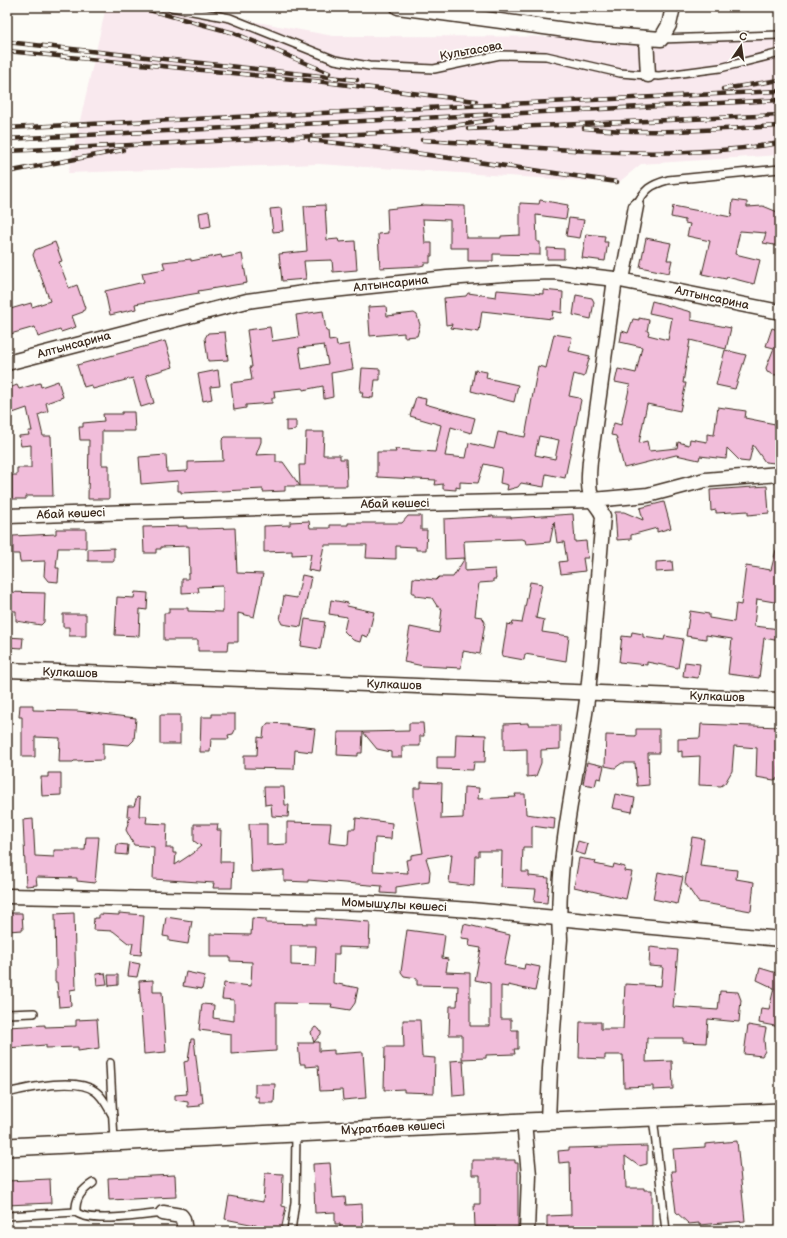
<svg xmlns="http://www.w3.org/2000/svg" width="787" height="1238" font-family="'Balsamiq Sans',sans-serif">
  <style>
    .built { fill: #f9e9ee }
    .building { fill: #f1bdda; stroke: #3b2a1e; fill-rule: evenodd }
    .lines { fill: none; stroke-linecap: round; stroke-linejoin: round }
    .service-casing { stroke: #3b2a1e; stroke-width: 10 }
    .minor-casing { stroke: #3b2a1e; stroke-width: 17 }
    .tertiary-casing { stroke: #3b2a1e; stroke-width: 20 }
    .service { stroke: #fdfcf7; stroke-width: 7 }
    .minor { stroke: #fdfcf7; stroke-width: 14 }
    .tertiary { stroke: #fdfcf7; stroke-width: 17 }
    .rail-casing { stroke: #3b2a1e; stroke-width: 4.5 }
    .rail { stroke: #fdfcf7; stroke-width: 3; stroke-dasharray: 9; stroke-linecap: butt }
    .labels { text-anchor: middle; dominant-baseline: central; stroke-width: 3.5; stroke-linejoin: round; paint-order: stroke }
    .street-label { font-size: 12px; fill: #3b2a1e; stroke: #fdfcf7 }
  </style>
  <rect width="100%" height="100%" fill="#fdfcf7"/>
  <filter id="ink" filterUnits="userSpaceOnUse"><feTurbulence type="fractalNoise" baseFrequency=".025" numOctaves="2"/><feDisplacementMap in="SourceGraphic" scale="8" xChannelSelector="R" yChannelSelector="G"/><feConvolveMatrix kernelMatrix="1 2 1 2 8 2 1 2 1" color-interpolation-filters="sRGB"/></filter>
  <g filter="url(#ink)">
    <path class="built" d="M106 7H176L333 36 780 37V155L641 164 618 183 318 164 68 173Z"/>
    <g class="building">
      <path d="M540 200 568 205 566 219 536 215 537 242H540V255L493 254V261H468V248H450V220L423 219 425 243H432V256H430V263H424V265L420 266 380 268 378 234 388 233 387 209 424 205 465 206 466 238H501V236L520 235V203L539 204Z"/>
      <path d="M733 200 747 202V207L763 206 780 213V246L763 243 766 233 740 231 735 254 760 260 754 284 727 277 726 279 702 274 710 241 687 236 690 224 685 223V220L671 217 673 206 731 217Z"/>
      <path d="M325 205 327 240 338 239 339 242 355 241 357 270 333 272 332 260 304 261 306 279 282 281 279 254 307 251 304 206Z"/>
      <path d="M281 208 283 231 273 232 270 209Z"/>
      <path d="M209 211 211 226 201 228 199 213Z"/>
      <path d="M569 218 584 220 580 238 566 236Z"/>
      <path d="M586 234 605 236 604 242H608L605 261 582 258Z"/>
      <path d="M646 238 671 243 667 260H672L669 273 640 267Z"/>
      <path d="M55 242 62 261 59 262 69 288 77 285 85 308 83 312 72 316 76 327 61 332 60 330 38 337 35 327 7 335V310L31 303 32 307 50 301 33 255 35 250Z"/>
      <path d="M547 248 564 249V259H547Z"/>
      <path d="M242 254 247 283 198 291 199 293 135 304 136 309 110 315 105 291 144 282 142 273 165 269 163 262 191 259V261L221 255 222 258Z"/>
      <path d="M497 290 543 294V290L563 292 562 313 553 311 552 319 482 311 479 332 451 328 452 324 446 325 444 298 466 296 468 293 496 297Z"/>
      <path d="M576 295 592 298 594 302 591 319 573 315Z"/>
      <path d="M652 301 691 312V320L731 328 726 349 690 340 683 383H686L680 411 647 404 639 443 647 441 649 451 677 448 678 442 689 445 690 439 707 442V434L714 435 718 407 746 411 745 418 780 425V460L776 459 775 463 765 462 753 445 749 462 740 461 727 448 726 459 700 456 699 460 676 455 624 468 616 436 611 435 614 423 621 425 630 385 615 382 618 369 636 373 642 347 620 342 622 331 628 333 633 319 639 320V318L649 320 647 331 649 332 648 335 668 340 672 318 649 313Z"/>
      <path d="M386 306 387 316 414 313 417 315 420 325 417 336 404 337V333L370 336 368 307Z"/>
      <path d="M323 311 326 331H328L329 341 336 340 337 346 349 344 353 369 331 373 333 397 324 399 323 386 303 390V388L274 391 275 398H272V403L246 405V408L234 410 231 383 252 380 250 367H252L247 330 270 327 272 341 299 337 296 315ZM324 345 328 364 302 369 299 348Z"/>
      <path d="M772 328 780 331V374L775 375 767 372 766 368 774 348 766 346Z"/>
      <path d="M225 332 228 360 208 361 205 338 208 333Z"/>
      <path d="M554 334 572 337 569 351 590 356 584 377 574 374 569 396 579 398 581 400 565 478 546 474 544 487 521 483 518 487 507 490 508 485 500 483 502 468 484 464 478 483 460 482V488L456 487V490L443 489V484L435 485 436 480 377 477V452H396L395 449 435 452 441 425 410 416 416 397 426 399 425 404 475 418 471 433 451 427 445 456 466 458 469 443 494 449 498 432 525 437 538 366 546 368ZM539 436 559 440 555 459 535 455Z"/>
      <path d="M165 341 173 367 146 375 154 403 141 407 133 378 93 389 91 385 84 387 77 365Z"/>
      <path d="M725 350 746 355 735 389 716 385Z"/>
      <path d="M362 368 380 369V380H375L373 398 362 397 363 392H360Z"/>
      <path d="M218 370 220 386 210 387 212 399 203 401 198 374Z"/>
      <path d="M475 370 487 372 486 378 518 385 514 402 471 391Z"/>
      <path d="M58 381 63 397 46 403 48 411 38 415 43 436H51L53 496H26V499H12V475H17V468H31V445L21 446 19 436 29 435 28 431H32L27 408 7 415V389L17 385 19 389 40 383 41 387Z"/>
      <path d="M122 412H134L135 431H102V465H109V499H88L89 440H80L79 427H83V423L104 421 103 414H122Z"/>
      <path d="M286 421H296V430L286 431Z"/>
      <path d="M306 432H324L323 455H340V459H346L347 486H300L299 465H305Z"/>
      <path d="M225 437H261V442L256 455 276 454V462H283L300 486H285V491L263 492V489L181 493V491H178V481L141 484 139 457 166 455 167 472 187 471 188 470V462L223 461 222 440Z"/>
      <path d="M767 486 769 513 748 515V511L716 513V510L711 511 710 490Z"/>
      <path d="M664 502 671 528 657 532V528L631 535V539L617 540 615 512H624L643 520 640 508Z"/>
      <path d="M573 514 575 542 586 541 588 558H583L585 571 561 574 559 562 567 561 564 542 557 543 554 522 550 542 526 544 525 540 521 539 465 541 464 542 465 558 445 559 444 519 493 516V517H511V518Z"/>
      <path d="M408 516H421V530H427L426 550H416V547L396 546V559L366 558 367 545H324L319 572 308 570 311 554 292 555V551L264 552V526L290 525V522L309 521 310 528H330V525H348V523H402Z"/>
      <path d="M187 526V528H198V529L235 528 237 573 263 574 254 617 238 613V642H228L227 651H198V640H164V613H169V608H188V611L223 612V586L198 587 199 592 182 593V579H188V574H190L189 546 161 547V549H156V553H144L143 527Z"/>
      <path d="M56 529H86V548H58L56 568H59L58 582 48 581 44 576 45 561 20 562 19 554H13V536L56 534Z"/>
      <path d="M114 548V561H88V549Z"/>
      <path d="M776 550H780V603L757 599 754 626 780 629V641L764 638 759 678 728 674 732 639 706 635V639L686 636 690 611 709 614V618L734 622 736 604 741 605 746 566 771 570Z"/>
      <path d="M465 558V571L495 569 496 579H493V582L479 583 475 616 482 617 485 622 480 654 463 651 461 668 423 666 404 662 410 627 439 633 442 609 437 606 432 598 415 596V593H412L413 578 436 580 439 577H453Z"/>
      <path d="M672 561 673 571 656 572V562Z"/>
      <path d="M302 575 311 577 301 627 282 624 280 620 284 596 297 598Z"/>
      <path d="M530 582 542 584 536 618 544 620 542 632 569 636 566 661 525 654 524 660 502 656 507 624 512 625 513 622 522 623Z"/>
      <path d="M7 592 45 593 44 622 41 625 16 621V611H7Z"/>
      <path d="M135 592 148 593 147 610 140 609 139 636 115 635 117 597 134 598Z"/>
      <path d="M331 600 348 603 347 606 374 612 368 637 362 635 360 642 353 640 344 631 347 617 329 614Z"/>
      <path d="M63 614H86V636H69V627H63Z"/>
      <path d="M305 619 325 622 320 649 301 646Z"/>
      <path d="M632 632 643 634V637L664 640 665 636 683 639 678 668 647 662V665L619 662 622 636 631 637Z"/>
      <path d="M7 637 23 638 22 648 7 647Z"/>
      <path d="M685 662 700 664 698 678 683 676Z"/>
      <path d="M20 705H33V710L77 711 136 718 134 740 129 745 103 743V760L74 761 73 762H59L60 738 35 737V757H22V717H19Z"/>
      <path d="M212 714H235V730L233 734 228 735 229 739H211L210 752H200L201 717H212Z"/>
      <rect x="160" y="715" width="20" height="29"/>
      <path d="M268 723 288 724V726L315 729 312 752 295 750 294 769 244 768V755H257L258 737 263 738 264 728Z"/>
      <path d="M409 723H423L424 736H420V746H402V757H391V752L377 749 363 732 409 731Z"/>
      <path d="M528 723V725H560V749L541 750V763L536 776 527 777V749L504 750V724Z"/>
      <path d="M701 724 780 727 779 778 774 780 756 777 757 748 734 746 732 771 725 783 721 786 699 785 700 756 682 757V751L678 752V739L700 738Z"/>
      <path d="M636 729H659V753H648L649 785 637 786 635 763H622L615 768 605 766 606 735 636 736Z"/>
      <path d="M338 732H363L362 753H358V756L337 755Z"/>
      <path d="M456 734 486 735 485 762H474L473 770 437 769V757H455Z"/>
      <path d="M587 762 604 766 601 779 597 778 595 786 583 784Z"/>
      <path d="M48 773H61V795L42 796 41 777H48Z"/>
      <path d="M421 782 442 783 441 819 463 818 464 787 479 788 478 799 516 797 515 794H525L526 814 555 818 554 829 532 826V847H523L522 872H529V876L549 878 547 903 534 902 536 889 501 887 502 851H479V856H475L474 886 449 883 452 854 426 858 430 871 429 882 396 887V894L381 893 382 886 308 880V882L284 881V870L251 872 249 824H267V845L287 844V822L331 823 329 843 348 845 349 829H355L356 818 392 823 391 839 375 838 373 871 408 873 406 860 411 859V855L423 853 414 799V788H421Z"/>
      <path d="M264 787H284L285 805H289L288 817 272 816 271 804 265 805Z"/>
      <path d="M615 794 635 798 632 812 612 808Z"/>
      <path d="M137 797 140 798 139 816H147L146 823 167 824 166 848H173V853H176L175 865 193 853 201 846 194 841V824H218L217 830H221L220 862H233L232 888H213L214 883 153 879 154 847 134 845 126 830 130 816H127L128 806H134Z"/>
      <path d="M33 819 35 856 54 857V850H85L86 837H99L95 883 77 881V878L36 877 37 885 26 886 23 820Z"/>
      <path d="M692 837 704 839 700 866 737 870 736 879 754 882 751 911 698 902 685 883Z"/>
      <path d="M578 841 588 844 585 855 575 852Z"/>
      <path d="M117 844 128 845 127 855 116 854Z"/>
      <path d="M579 858 596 861 595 864 613 868 614 864 625 867 624 871 632 872 626 899 574 887Z"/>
      <path d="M658 872 683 877 677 904 653 899Z"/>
      <path d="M7 913H22L23 930 7 931Z"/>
      <path d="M74 913 76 989 70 990 71 1006 59 1007 57 982H55V969H56L55 914Z"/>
      <path d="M119 913 144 915 141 955 131 954 133 943H128L113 931 93 930 94 918H99V914L119 915Z"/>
      <path d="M166 917 192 921 188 944 169 941V937L163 936Z"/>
      <path d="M252 918 266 919V923L316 924V918L370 922 369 948 339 947V954H334L333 983 358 988 355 1003 350 1010 331 1007 332 1004 276 1003V1051L231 1054V1034L199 1030 202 1004 214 1005 213 1018 234 1021V1000L222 999 224 983 251 986 252 962 230 961V957H210V934L251 935ZM291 946H316L315 966 291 965Z"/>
      <path d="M464 924 510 935 504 965 524 969 525 964 540 967 535 991 508 985V987L501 986V1019H511V1030H518V1049H514L515 1054 486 1055V1058L462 1059V1035H449L450 1006H457L458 986 417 985V978L404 976 401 972 407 930 445 935 442 958 448 959 446 972 470 973V1026H490V983L475 980 481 948 469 946 470 939 461 938Z"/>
      <path d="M650 947 678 950 673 1007 718 1010 720 991 738 992 741 1000 739 1022 708 1019 706 1043 683 1042V1038H647L646 1062 672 1061 673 1089 653 1090V1086L624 1087 623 1055H605V1059L579 1058 580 1022H601V1029H623L625 984 661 986 663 967 649 966Z"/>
      <path d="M130 962 140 964 137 977 128 976Z"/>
      <path d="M760 968 780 974V1027L759 1023 761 1008 769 1009 774 988 757 980Z"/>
      <path d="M186 972 205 976 202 989 183 986Z"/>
      <path d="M105 973 107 984 97 985 96 974Z"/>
      <path d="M108 975H118V985L109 986Z"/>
      <path d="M153 980V992H162L166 1052 144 1054 139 981Z"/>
      <path d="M97 1019 99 1048 78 1051V1047L46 1048V1045L7 1048V1027L45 1025V1027L76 1026V1020Z"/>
      <path d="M403 1020H420L422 1057 435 1058 434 1093 404 1092V1089L384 1090 385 1047H404Z"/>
      <path d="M748 1025 766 1028 764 1039 765 1051 762 1056 744 1054Z"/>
      <path d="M315 1027 319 1029 321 1032V1034L314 1042H319V1051L334 1050V1054L363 1052 366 1098 343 1100 342 1090 320 1091 318 1066 305 1067V1064H300L298 1043H314L311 1032Z"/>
      <path d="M191 1039H194L200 1093H202L203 1103H200V1106L188 1107V1102L175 1100V1095L187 1094 184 1062 188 1061Z"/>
      <path d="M463 1060 465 1095 453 1096 451 1061Z"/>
      <path d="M255 1084H275L274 1103H259V1097H255Z"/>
      <path d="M737 1141 745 1221 699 1225V1223L689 1224 676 1212 671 1171H675L673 1149 705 1147V1144Z"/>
      <path d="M647 1146V1164L639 1166 625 1156 626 1188H644V1190H652V1231H547V1216L571 1215 570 1162 559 1163 558 1151 569 1150V1148Z"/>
      <path d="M472 1160H515V1163H518V1228H513V1231H496V1227H475L474 1204H480V1175H472Z"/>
      <path d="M330 1163 333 1198 345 1197 346 1205 362 1204 363 1231H340V1224H335V1212L315 1213 313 1164Z"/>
      <path d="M265 1173 283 1174 282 1206 286 1207 281 1231H258L260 1226 225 1219 229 1196 263 1202Z"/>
      <path d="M175 1175 176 1197 109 1200 108 1178Z"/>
      <path d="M50 1179 51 1203 7 1205V1181Z"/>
    </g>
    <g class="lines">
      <g class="service-casing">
        <g id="service">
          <path d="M171 7 230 18 335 60 369 66 434 69 500 55 546 56 620 73 659 76 720 68 780 53"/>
          <path d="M661 39 780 35"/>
          <path d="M636 206C645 189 650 185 668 180L780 169"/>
          <path d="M7 1014 34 1013"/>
          <path d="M110 1063 114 1141"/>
          <path d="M7 1093C27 1088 77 1077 95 1091 103 1096 108 1108 113 1116"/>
          <path d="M653 1117 666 1231"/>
          <path d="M76 1212C75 1198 82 1190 93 1183"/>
          <path d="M7 1216 76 1212C89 1224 145 1215 163 1213"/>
          <path d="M291 1231 295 1202 296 1133"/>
        </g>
      </g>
      <g class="minor-casing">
        <g id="minor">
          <path d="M398 7 595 34 661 39 669 25 673 7"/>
          <path d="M646 38 648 75"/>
          <path d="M622 280 636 206"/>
          <path d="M7 363 247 301 304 293 447 278 520 273 553 272 615 279 780 312"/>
          <path d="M7 516 324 506 593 500 648 495 705 480 780 474"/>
          <path d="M7 670 780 700"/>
          <path d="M7 896 368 903 471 910 780 939"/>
          <path d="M548 1121 550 1069 560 939C555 855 578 774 588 692 594 633 598 575 603 516 600 508 596 506 593 500 587 490 589 473 590 461L615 279"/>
          <path d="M524 1122 529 1175 527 1231"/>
          <path d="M163 1213 181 1216 183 1219 185 1231"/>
        </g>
      </g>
      <g class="tertiary-casing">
        <path id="tertiary" d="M7 1147 524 1122 780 1112"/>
      </g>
      <use href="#service" class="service"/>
      <use href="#minor" class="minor"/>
      <use href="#tertiary" class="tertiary"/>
      <g class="rail-casing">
        <g id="rail">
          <path d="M138 7 234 33 329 73"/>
          <path d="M7 42 357 80"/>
          <path d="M7 51 324 82 476 101"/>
          <path d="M723 89 780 80"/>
          <path d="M7 128 780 91"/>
          <path d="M584 128C650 135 714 129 780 126"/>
          <path d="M468 129 780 115"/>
          <path d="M7 139 780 100"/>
          <path d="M310 140 380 148 617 182"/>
          <path d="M422 140C541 147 662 163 780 143"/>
          <path d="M7 151 420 131 492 120"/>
          <path d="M7 172 123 150"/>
        </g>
      </g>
      <use href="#rail" class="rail"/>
    </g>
  </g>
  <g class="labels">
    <g class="street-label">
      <text transform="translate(471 51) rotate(-10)">Культасова</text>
      <text transform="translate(391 284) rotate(-6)">Алтынсарина</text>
      <text transform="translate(712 298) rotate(12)">Алтынсарина</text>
      <text transform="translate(74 345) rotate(-15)">Алтынсарина</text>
      <text transform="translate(395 504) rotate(-1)">Абай көшесі</text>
      <text transform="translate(71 514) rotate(-2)">Абай көшесі</text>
      <text transform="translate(70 673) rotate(2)">Кулкашов</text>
      <text transform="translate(394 685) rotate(2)">Кулкашов</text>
      <text transform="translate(717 697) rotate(2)">Кулкашов</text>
      <text transform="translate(394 905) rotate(3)">Момышұлы көшесі</text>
      <text transform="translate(393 1128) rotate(-3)">Мұратбаев көшесі</text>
    </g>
  </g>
  <rect width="787" height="1238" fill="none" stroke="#fdfcf7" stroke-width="24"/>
  <rect x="12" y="12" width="763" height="1214" fill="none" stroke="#3b2a1e" stroke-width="1.5" filter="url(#ink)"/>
  <g transform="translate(741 46) rotate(13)" stroke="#fdfcf7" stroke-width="3" paint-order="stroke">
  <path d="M0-3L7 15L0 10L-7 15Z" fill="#3b2a1e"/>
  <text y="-6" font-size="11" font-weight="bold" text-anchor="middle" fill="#3b2a1e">С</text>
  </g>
</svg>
